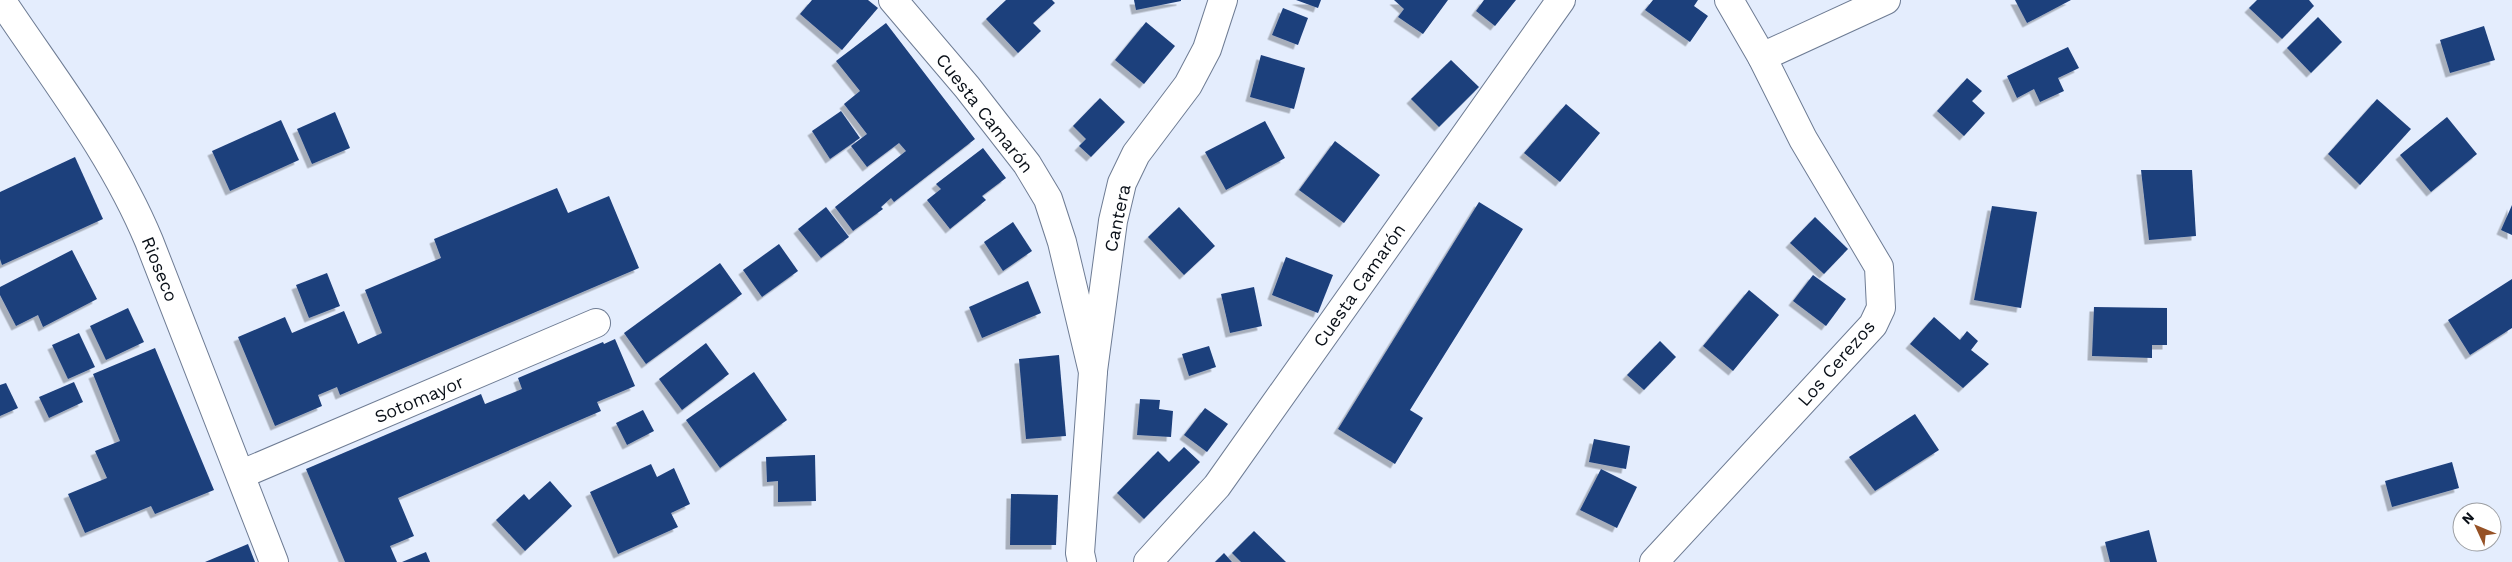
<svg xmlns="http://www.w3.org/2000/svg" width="2512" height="562" font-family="'Work Sans',sans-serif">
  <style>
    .building { fill: #1d3f7c; filter: url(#shadow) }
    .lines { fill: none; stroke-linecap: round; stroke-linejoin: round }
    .street-casing { stroke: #6e7c94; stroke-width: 30 }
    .secondary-casing { stroke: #6e7c94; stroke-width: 30 }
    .street { stroke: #fff; stroke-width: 28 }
    .secondary { stroke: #fff; stroke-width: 28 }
    .labels { text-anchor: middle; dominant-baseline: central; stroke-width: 5; stroke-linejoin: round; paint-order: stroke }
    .street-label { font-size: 18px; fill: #0a1018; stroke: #fff }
  </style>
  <defs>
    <filter id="shadow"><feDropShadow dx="-4.5" dy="4.5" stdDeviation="0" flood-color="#0004"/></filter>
  </defs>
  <rect width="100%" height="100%" fill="#e4edfd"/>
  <g class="building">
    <path d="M812 0H868L878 8 842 50 800 14Z"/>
    <path d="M1006 0H1052L1055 3 1033 23 1041 31 1018 53 986 19Z"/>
    <path d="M1134 0H1181V1L1136 10Z"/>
    <path d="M1296 0H1321L1318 8Z"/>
    <path d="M1394 0H1448L1423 34 1398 17 1404 9Z"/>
    <path d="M1484 0H1516L1495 26 1476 11Z"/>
    <path d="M1653 0H1698L1694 6 1708 16 1690 42 1645 10Z"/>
    <path d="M2015 0H2071L2027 23Z"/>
    <path d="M2257 0H2309L2314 6 2282 39 2249 8Z"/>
    <path d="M1283 8 1308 18 1298 45 1272 35Z"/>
    <path d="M2318 17 2342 42 2311 73 2287 48Z"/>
    <path d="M1146 22 1175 46 1144 84 1115 60Z"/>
    <path d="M886 23 975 139 894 202 891 198 881 207 883 209 853 231 835 207 906 151 899 143 867 167 851 146 867 134 844 104 860 91 836 61Z"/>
    <path d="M2484 26 2495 60 2450 73 2440 40Z"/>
    <path d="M2068 47 2079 68 2058 78 2064 91 2040 102 2034 89 2017 98 2007 76Z"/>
    <path d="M1261 55 1305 68 1294 109 1250 97Z"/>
    <path d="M1451 60 1479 87 1439 127 1411 99Z"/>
    <path d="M1967 78 1982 91 1972 101 1985 113 1964 136 1937 111Z"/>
    <path d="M1100 98 1125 122 1091 157 1079 146 1086 139 1073 126Z"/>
    <path d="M2377 99 2411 129 2360 185 2328 154Z"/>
    <path d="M1566 104 1600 133 1560 182 1524 153Z"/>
    <path d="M841 111 860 138 830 159 812 131Z"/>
    <path d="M335 112 350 148 312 164 297 129Z"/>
    <path d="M2447 117 2477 154 2431 192 2400 155Z"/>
    <path d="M281 120 299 160 230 191 212 151Z"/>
    <path d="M1265 121 1285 158 1226 190 1205 152Z"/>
    <path d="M1335 141 1380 175 1344 223 1299 190Z"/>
    <path d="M983 148 1006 178 982 196 986 200 950 229 927 200 941 189 936 184Z"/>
    <path d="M75 157 103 219 2 265 0 259V192Z"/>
    <path d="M2141 170H2192L2196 236 2149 240Z"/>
    <path d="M557 188 568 213 609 196 639 268 340 395 337 387 318 395 322 406 275 426 238 337 285 317 292 333 344 311 358 344 382 333 365 290 441 258 434 239Z"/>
    <path d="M1479 202 1523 229 1410 410 1423 418 1395 464 1338 429Z"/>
    <path d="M2512 205V235L2501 230Z"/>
    <path d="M1992 206 2037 212 2021 308 1974 300Z"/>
    <path d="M826 207 849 237 821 258 798 229Z"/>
    <path d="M1179 207 1215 246 1184 275 1148 237Z"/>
    <path d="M1815 217 1848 249 1824 274 1790 243Z"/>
    <path d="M1013 222 1032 251 1003 271 984 242Z"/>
    <path d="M779 244 798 271 762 297 743 270Z"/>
    <path d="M72 250 97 299 43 327 38 315 16 326 0 295V287Z"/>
    <path d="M1286 257 1333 275 1318 313 1272 295Z"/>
    <path d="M720 263 742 294 646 364 624 333Z"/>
    <path d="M327 273 340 306 309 318 296 285Z"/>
    <path d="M1813 275 1846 299 1826 326 1793 301Z"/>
    <path d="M2512 279V328L2470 355 2448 320Z"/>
    <path d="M1028 281 1041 313 982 338 969 307Z"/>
    <path d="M1254 287 1262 326 1230 333 1221 294Z"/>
    <path d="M1749 290 1779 315 1733 371 1703 346Z"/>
    <path d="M2094 307 2167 308V345H2152V358L2092 356Z"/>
    <path d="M128 308 144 342 106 360 90 326Z"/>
    <path d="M1934 317 1960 340 1967 331 1978 341 1971 350 1989 364 1963 388 1910 344Z"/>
    <path d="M79 333 95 367 68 379 52 345Z"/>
    <path d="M615 339 635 386 597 402 601 411 398 498 414 536 390 546 397 562H345L306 469 481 394 485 404 522 389 518 378 603 342 604 344Z"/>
    <path d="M1660 341 1676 357 1644 390 1627 375Z"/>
    <path d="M706 343 729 374 682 410 659 379Z"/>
    <path d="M1209 346 1216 367 1189 376 1182 354Z"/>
    <path d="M155 348 214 490 155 514 151 506 85 533 68 494 107 478 95 451 120 441 93 374Z"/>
    <path d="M1059 355 1066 436 1026 439 1019 359Z"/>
    <path d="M754 372 787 420 720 468 686 420Z"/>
    <path d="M74 382 83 402 49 418 39 397Z"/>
    <path d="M6 383 18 408 0 416V385Z"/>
    <path d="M1140 399 1160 400 1159 409 1173 411 1171 437 1137 435Z"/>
    <path d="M1205 408 1228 424 1207 452 1184 435Z"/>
    <path d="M643 410 654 431 627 445 616 423Z"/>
    <path d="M1915 414 1939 450 1875 491 1849 457Z"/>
    <path d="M1594 439 1630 446 1626 469 1589 462Z"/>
    <path d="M1184 447 1200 462 1144 519 1117 493 1158 451 1169 462Z"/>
    <path d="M815 455 816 501 778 502V481L767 482 766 457Z"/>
    <path d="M2452 462 2459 488 2392 507 2385 481Z"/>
    <path d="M651 464 657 477 674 468 690 504 671 513 678 527 618 554 590 492Z"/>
    <path d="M1601 469 1637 487 1617 528 1580 510Z"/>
    <path d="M550 481 572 506 525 551 496 520 524 494 529 500Z"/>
    <path d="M1011 494 1058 495 1056 545H1010Z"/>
    <path d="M2149 530 2157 562H2110L2105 542Z"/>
    <path d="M1254 531 1286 562H1241L1232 553Z"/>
    <path d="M248 544 255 562H205Z"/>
    <path d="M426 552 430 562H402Z"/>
    <path d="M1224 553 1232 562H1215Z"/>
  </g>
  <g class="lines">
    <g class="street-casing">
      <g id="street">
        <path d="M1762 57 1886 0"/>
        <path d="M1093 371 1113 221 1122 183 1136 154 1188 85 1207 49 1223 0"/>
        <path d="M242 474 596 323"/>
        <path d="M1654 562 1873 325 1881 308 1879 267 1803 139 1762 57 1729 0"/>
      </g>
    </g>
    <g class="secondary-casing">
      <g id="secondary">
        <path d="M1 0C53 78 113 154 149 241L274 562"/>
        <path d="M893 0 967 87 1027 164 1048 199 1062 242 1093 372 1080 553 1082 562"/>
        <path d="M1148 562 1217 486 1561 0"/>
      </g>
    </g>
    <use href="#street" class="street"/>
    <use href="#secondary" class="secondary"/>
  </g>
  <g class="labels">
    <g class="street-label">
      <text transform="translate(985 113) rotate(52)">Cuesta Camarón</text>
      <text transform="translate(1117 218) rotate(-78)">Cantera</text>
      <text transform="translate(160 269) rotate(68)">Rioseco</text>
      <text transform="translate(1359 285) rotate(-55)">Cuesta Camarón</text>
      <text transform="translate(1836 363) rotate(-49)">Los Cerezos</text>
      <text transform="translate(419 399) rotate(-23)">Sotomayor</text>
    </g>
  </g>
  <g transform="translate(2477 527) rotate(314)"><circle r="24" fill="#ffffff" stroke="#9d9fa3"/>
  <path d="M0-4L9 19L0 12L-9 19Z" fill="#965125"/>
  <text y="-8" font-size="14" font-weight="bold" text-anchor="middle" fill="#0a1018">N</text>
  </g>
</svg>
